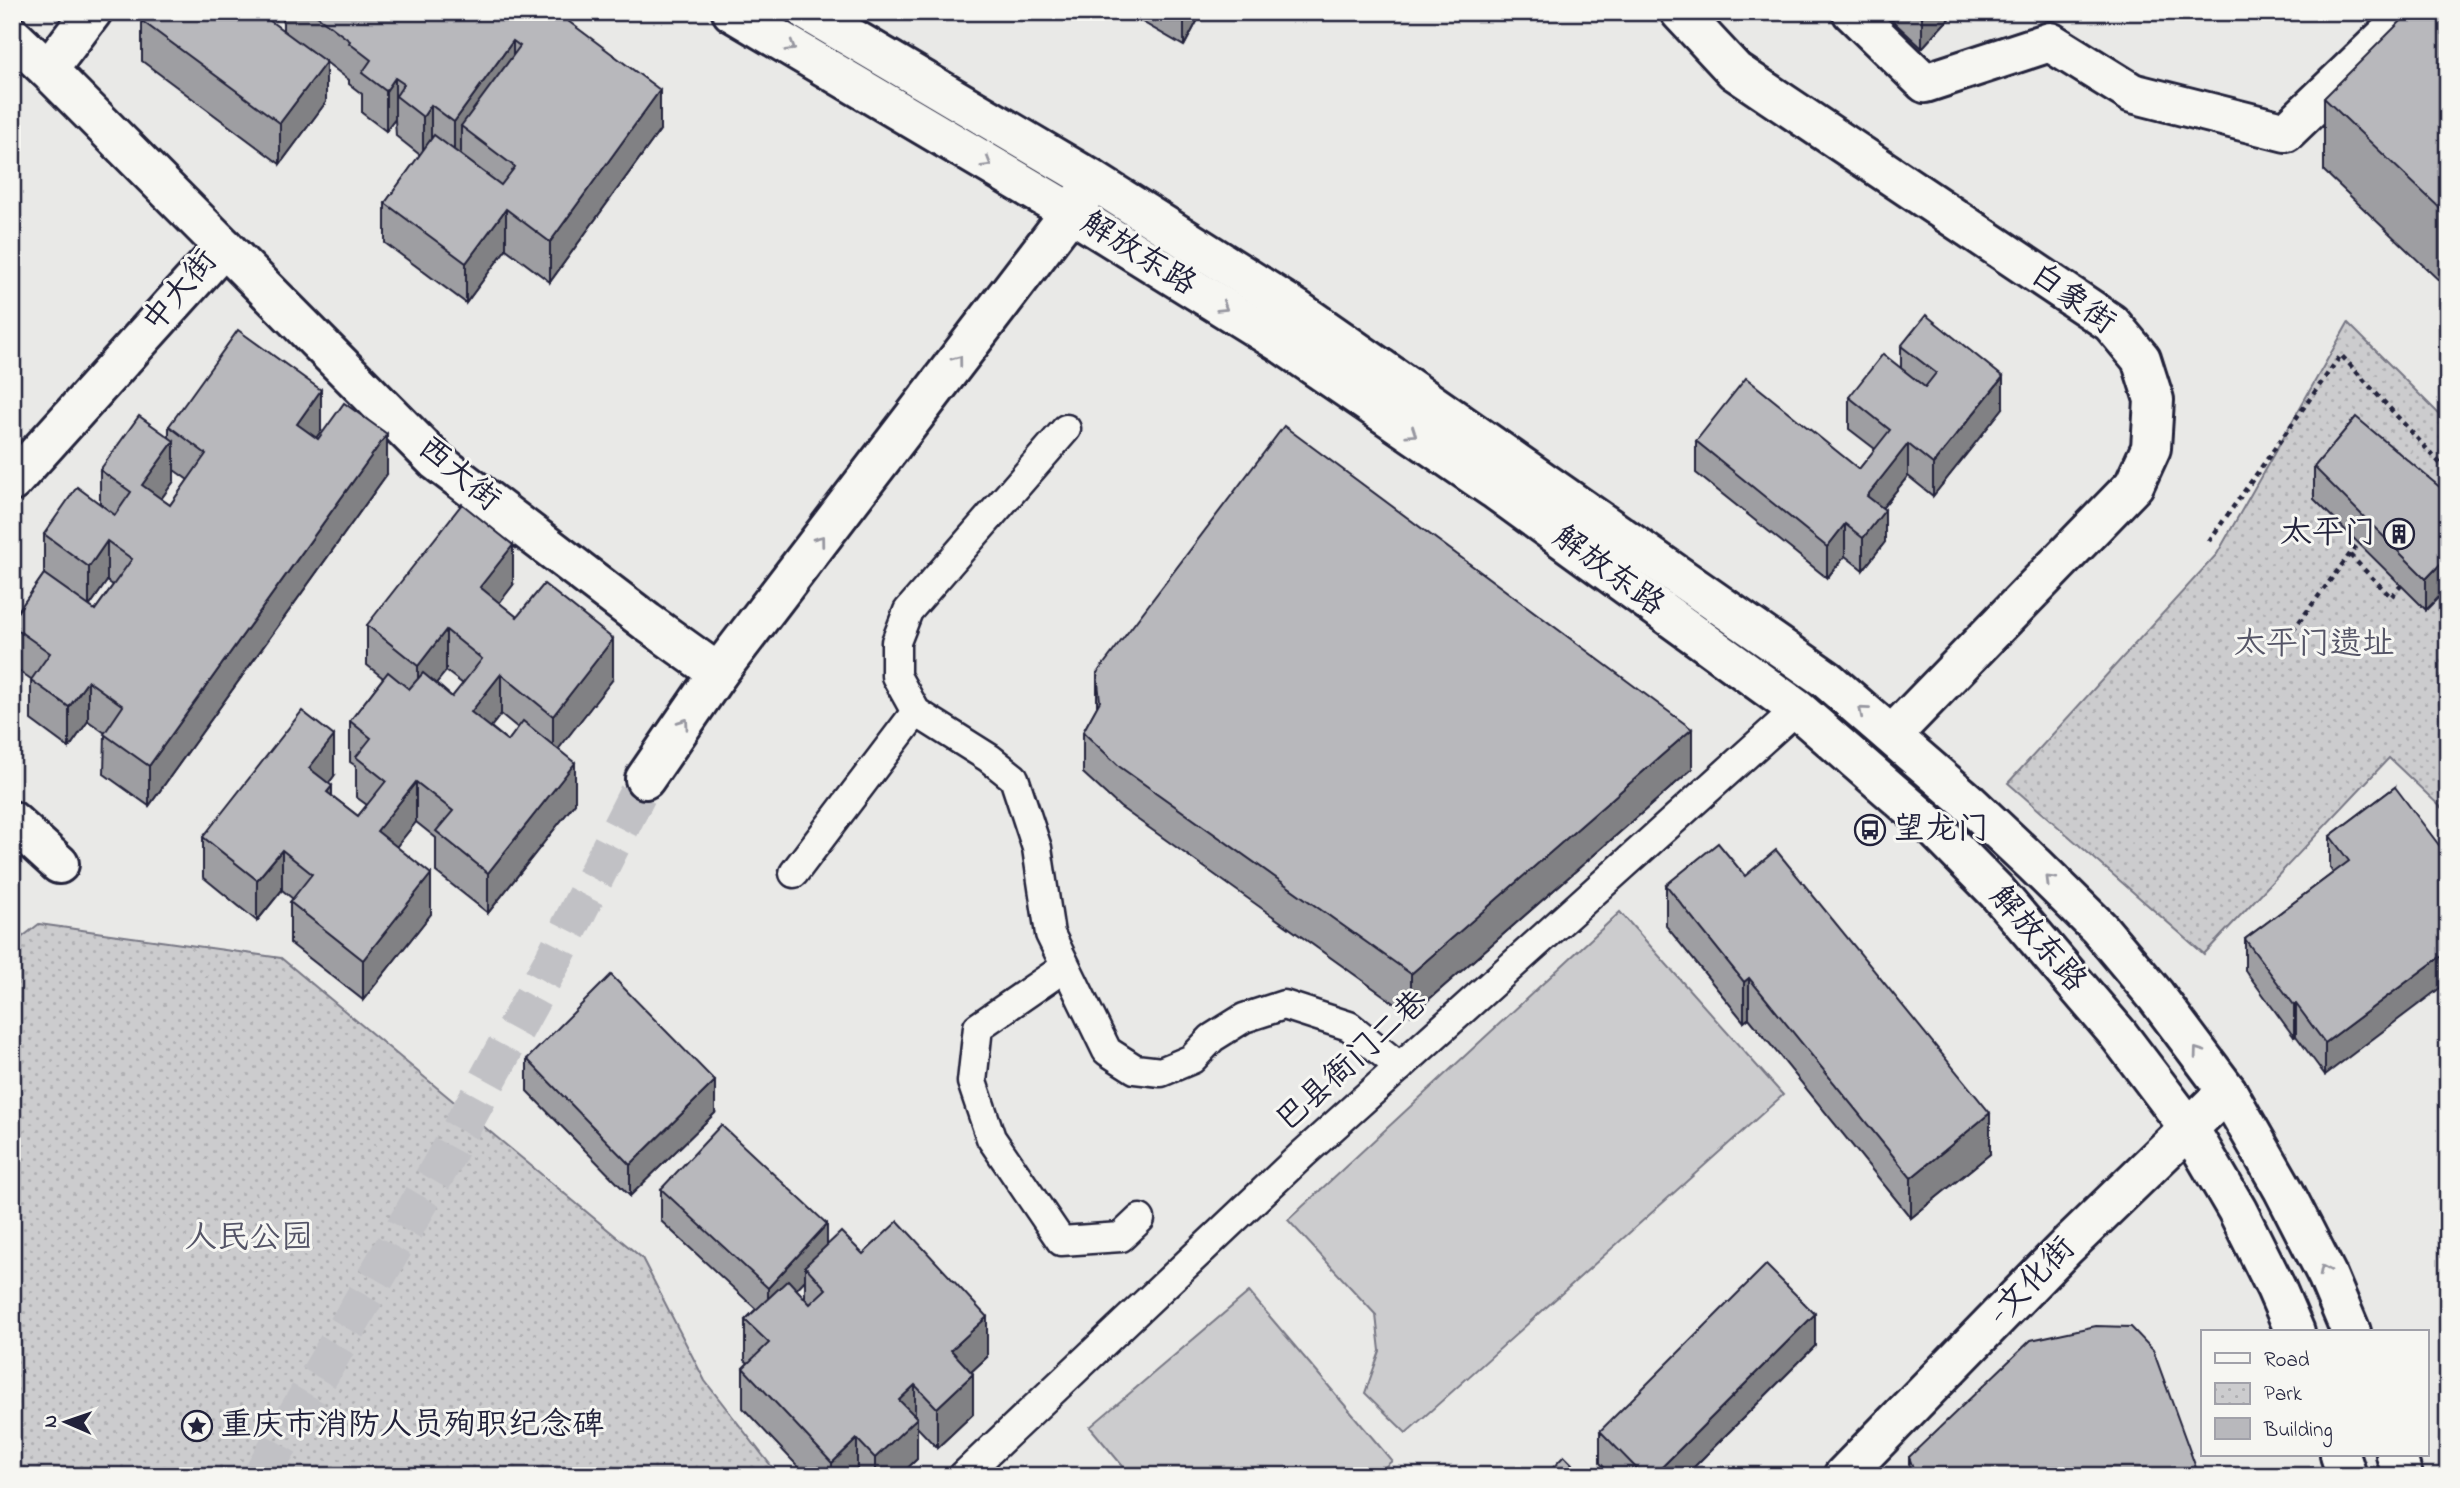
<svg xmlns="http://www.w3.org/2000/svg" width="2460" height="1488" font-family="'Indie Flower','LXGW WenKai TC',sans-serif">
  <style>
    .green { fill: #ccccce; stroke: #777784; stroke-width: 2 }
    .park { fill: url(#park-dots); stroke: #777784; stroke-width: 2 }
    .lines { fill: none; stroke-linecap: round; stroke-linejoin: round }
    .secondary-tunnel { stroke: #c1c1c5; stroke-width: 38; stroke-dasharray: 38 19; stroke-linecap: butt }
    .lane-casing { stroke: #22223b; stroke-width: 33 }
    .street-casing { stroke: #22223b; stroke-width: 44 }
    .secondary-casing { stroke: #22223b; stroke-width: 44 }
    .path { stroke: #22223b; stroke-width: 4.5; stroke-dasharray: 5 5; stroke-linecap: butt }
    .lane { stroke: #f6f6f2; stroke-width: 28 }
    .street { stroke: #f6f6f2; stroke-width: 38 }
    .secondary { stroke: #f6f6f2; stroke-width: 38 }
    .wall { fill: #9e9ea2; stroke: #22223b; stroke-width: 2; fill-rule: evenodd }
    .shaded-wall { fill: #818184; stroke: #22223b; stroke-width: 2 }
    .building { fill: #b8b8bc; stroke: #22223b; stroke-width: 2 }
    .oneway { stroke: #9797a0 }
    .labels { text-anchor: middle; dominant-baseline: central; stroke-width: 6; stroke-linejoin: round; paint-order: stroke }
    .street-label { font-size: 32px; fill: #22223b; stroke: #f6f6f2 }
    .poi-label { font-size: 32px; fill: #22223b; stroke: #f6f6f2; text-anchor: start }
    .park-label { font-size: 32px; fill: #555567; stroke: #f6f6f2 }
  </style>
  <defs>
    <pattern id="park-dots" width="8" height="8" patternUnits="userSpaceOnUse" patternTransform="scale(1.75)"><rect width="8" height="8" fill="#ccccce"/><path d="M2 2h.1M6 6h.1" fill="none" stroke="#afafb2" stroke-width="1.8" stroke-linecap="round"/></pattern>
  </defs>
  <rect width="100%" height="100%" fill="#e9e9e7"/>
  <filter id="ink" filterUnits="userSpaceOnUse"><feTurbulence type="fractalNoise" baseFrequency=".0143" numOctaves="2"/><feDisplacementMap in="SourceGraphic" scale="14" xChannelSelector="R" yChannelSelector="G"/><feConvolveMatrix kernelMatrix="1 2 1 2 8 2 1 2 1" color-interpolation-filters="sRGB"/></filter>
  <g filter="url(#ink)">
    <g class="green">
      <path d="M1620 912 1783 1095 1406 1433 1365 1393 1380 1351 1376 1315 1288 1220Z"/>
      <path d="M1249 1292 1392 1461 1374 1476H1131L1090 1427Z"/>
    </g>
    <g class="park">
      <path d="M2348 323 2448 423V814L2389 758 2204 954 2008 783 2217 554Z"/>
      <path d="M39 924 281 958 642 1258 705 1381 779 1476H12V945Z"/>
    </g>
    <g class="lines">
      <path class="secondary-tunnel" d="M261 1476 440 1167 552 962 645 779"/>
      <g class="lane-casing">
        <g id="lane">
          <path d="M1066 429 908 611 896 642V676L916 712 989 758 1014 778 1037 848 1050 934 1107 1051 1135 1069 1161 1072 1192 1059 1212 1038 1244 1018 1284 1005 1349 1026 1400 1067"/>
          <path d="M794 873 916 712"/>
          <path d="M1065 967 978 1027 972 1082 991 1138 1061 1241 1121 1237 1140 1219"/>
          <path d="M963 1476 1303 1154 1797 709"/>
        </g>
      </g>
      <g class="street-casing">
        <g id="street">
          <path d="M1680 12 1735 71 2111 323 2141 359 2154 400 2151 448 2134 485 1892 735"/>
          <path d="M1852 12 1925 83 2050 42 2132 93 2286 132 2411 12"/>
          <path d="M12 36 48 70"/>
          <path d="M224 247 436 461 647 622 718 673"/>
          <path d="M12 482 224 247 48 70 92 12"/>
          <path d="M12 821 59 864"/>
          <path d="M1843 1476 2067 1246 2227 1091"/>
        </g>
      </g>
      <g class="secondary-casing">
        <g id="secondary">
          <path d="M732 12 1070 212 1281 343 1494 489 1797 709 1937 831 1997 892 2118 1034 2189 1128 2237 1210 2276 1288 2295 1332"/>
          <path d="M808 12 1094 181 1296 309 1826 679 1968 802 2035 865 2099 928 2156 996 2227 1091 2283 1189 2327 1275 2351 1332"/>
          <path d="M645 779 718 673 1085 193"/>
          <path d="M2340 1455 2347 1476"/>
          <path d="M2396 1455 2403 1476"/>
        </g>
      </g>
      <g class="path">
        <path d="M2209 541 2341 355 2448 472"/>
        <path d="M2350 555 2391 597 2404 582"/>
        <path d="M2293 630 2359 542"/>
      </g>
      <use href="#lane" class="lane"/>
      <use href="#street" class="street"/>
      <use href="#secondary" class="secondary"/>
    </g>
    <g class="wall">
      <path d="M263 12V16L283 31V12H556L660 130 550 282 506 249 466 303 385 243V203L420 155 396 136 395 119 386 131 362 113V94L349 84V80L326 62V102L280 164 142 61V21Z"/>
      <path d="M268 12H282L277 19Z"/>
      <path d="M1125 12H1202L1184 46Z"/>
      <path d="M1883 12H1955L1922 48Z"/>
      <path d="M2448 12V289L2324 171V98Z"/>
      <path d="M1901 346 2003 408 1933 496 1908 476 1882 508 1885 542 1863 570 1845 556 1827 578 1696 473V441L1859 469 1875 449 1849 429V397L1901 368Z"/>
      <path d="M169 426 321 431 316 438 387 474 149 806 104 774 105 733 88 721 69 748 31 720V679L12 666V620L44 574V534L100 504V470L169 438ZM174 470 188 480 170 505 161 499 174 481ZM107 581 113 585 95 610 89 607Z"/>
      <path d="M2314 467 2448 494 2426 610 2314 499Z"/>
      <path d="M513 585 499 603 517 617 613 679 558 749 575 803 488 913 436 872V838L416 822 397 846 431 914 363 1000 290 943V902L293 899 282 890 257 921 203 877V837L334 776 329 783 332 796 358 816 367 805 356 797V766L350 762V721L383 678 367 665V625ZM446 671 463 684 452 697 436 683ZM501 714 518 728 508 741 491 727Z"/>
      <path d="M1097 673 1692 769 1411 1015 1120 807 1083 773V732L1097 707Z"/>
      <path d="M2395 787 2325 1075 2296 1036 2294 1037 2245 970V939L2333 873 2330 868V836Z"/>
      <path d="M1745 876 1990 1154 1911 1218 1749 1018 1744 1022 1666 926V885Z"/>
      <path d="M527 1059 715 1113 630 1196 527 1091Z"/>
      <path d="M661 1189 827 1245 863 1254 987 1357 971 1372 973 1414 937 1448 917 1427V1459L899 1476H807L743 1408V1368L748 1363 745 1360V1320L756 1309 661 1221ZM805 1280V1299L796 1289Z"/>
      <path d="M1815 1346 1685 1476H1612L1600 1463V1431Z"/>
      <path d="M1909 1457 2199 1476H1909Z"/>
    </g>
    <g class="shaded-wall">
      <path d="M277 12H282L277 19Z"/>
      <path d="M1184 12H1202L1184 46Z"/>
      <path d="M1926 12H1955L1922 48V17Z"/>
      <path d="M513 41V82L461 126V152L454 162V122Z"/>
      <path d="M326 62V102L280 164V123Z"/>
      <path d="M395 78V119L386 131V91Z"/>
      <path d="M660 90V130L550 282V242Z"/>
      <path d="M431 105V145L423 157V117Z"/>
      <path d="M506 209V249L466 303V263Z"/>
      <path d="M2003 377V408L1933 496V464Z"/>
      <path d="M321 390V431L297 464V424Z"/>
      <path d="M387 434V474L149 806V766Z"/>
      <path d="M174 441V481L142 525V485Z"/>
      <path d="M1908 444V476L1867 527V496Z"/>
      <path d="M1885 510V542L1863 570V538Z"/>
      <path d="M1845 524V556L1827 578V547Z"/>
      <path d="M107 541V581L89 607V567Z"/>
      <path d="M513 545V585L480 628V587Z"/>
      <path d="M2448 556V588L2426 610V579Z"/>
      <path d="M446 630V671L418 706V666Z"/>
      <path d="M613 639V679L553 756V716Z"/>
      <path d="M501 674V714L471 752V712Z"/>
      <path d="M88 681V721L69 748V707Z"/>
      <path d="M1692 729V769L1411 1015V974Z"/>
      <path d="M334 736V776L309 808V768Z"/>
      <path d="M575 763V803L488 913V873Z"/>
      <path d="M416 782V822L377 871V831Z"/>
      <path d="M332 786V827L327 792Z"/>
      <path d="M282 850V890L257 921V880Z"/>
      <path d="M431 874V914L363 1000V960Z"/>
      <path d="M2448 951V982L2325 1075V1043Z"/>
      <path d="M1749 978V1018L1744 1022V982Z"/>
      <path d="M2296 1004V1036L2294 1037V1005Z"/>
      <path d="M715 1081V1113L630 1196V1165Z"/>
      <path d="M1990 1113V1154L1911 1218V1178Z"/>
      <path d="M827 1224V1256L805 1266V1280L768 1320V1288Z"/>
      <path d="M1815 1314V1346L1685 1476H1653Z"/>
      <path d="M987 1317V1357L951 1391V1350Z"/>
      <path d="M973 1374V1414L937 1448V1408Z"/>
      <path d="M915 1385V1420L917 1418V1459L899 1476H875V1458L899 1400Z"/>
      <path d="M857 1439V1476H832V1463Z"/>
    </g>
    <g class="building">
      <path d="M148 12H258L326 62 280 123 142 21Z"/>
      <path d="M312 12H556L660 90 550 242 506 209 466 263 385 203 434 135 501 185 515 167 461 126 520 46 513 41 454 122 431 105 423 117 396 96 404 84 395 78 386 91 362 73 371 60 349 43 350 41Z"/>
      <path d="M1917 12H1926L1922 17Z"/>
      <path d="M2410 12H2448V216L2324 98Z"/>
      <path d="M1926 315 2003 377 1933 464 1908 444 1867 496 1885 510 1863 538 1845 524 1827 547 1696 441 1746 378 1859 469 1890 430 1849 397 1883 354 1925 387 1936 373 1901 346Z"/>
      <path d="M238 330 321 390 297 424 318 439 344 403 387 434 149 766 104 734 123 706 88 681 69 707 31 680 50 653 12 626V620L44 574 95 610 132 559 107 541 89 567 44 534 77 487 115 515 131 492 100 470 139 416 174 441 142 485 170 505 206 454 169 426Z"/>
      <path d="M2356 417 2448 494V556L2426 579 2314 467Z"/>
      <path d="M1284 426 1692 729 1411 974 1120 767 1083 732 1100 701 1097 673Z"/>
      <path d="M462 504 513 545 480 587 517 617 544 584 613 639 553 716 501 674 471 712 508 741 523 721 575 763 488 873 436 831 453 811 416 782 377 831 431 874 363 960 290 902 312 874 282 850 257 880 203 837 302 711 334 736 309 768 332 786 327 792 358 816 386 781 356 757 371 738 350 721 388 672 409 689 423 673 452 697 482 659 446 630 418 666 367 625Z"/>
      <path d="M2395 787 2448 857V951L2325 1043 2296 1004 2294 1005 2245 939 2349 861 2330 836Z"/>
      <path d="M1718 843 1745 876 1776 850 1990 1113 1911 1178 1749 978 1744 982 1666 885Z"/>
      <path d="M611 975 715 1081 630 1165 527 1059Z"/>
      <path d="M721 1125 827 1224 768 1288 661 1189Z"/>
      <path d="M898 1221 987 1317 951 1350 973 1374 937 1408 915 1385 899 1400 917 1418 875 1458 857 1439 832 1463 743 1368 769 1343 745 1320 788 1280 810 1304 826 1289 805 1266 841 1232 863 1254Z"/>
      <path d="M1766 1265 1815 1314 1653 1476H1644L1600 1431Z"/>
      <path d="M2096 1326 2131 1327 2153 1350 2199 1476H1916L1909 1457 2031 1340Z"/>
      <path d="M1564 1456 1584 1476H1545Z"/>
    </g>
    <defs><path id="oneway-chevron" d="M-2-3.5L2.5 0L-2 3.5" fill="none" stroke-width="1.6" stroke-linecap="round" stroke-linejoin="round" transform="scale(1.75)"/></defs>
    <g class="oneway">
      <use href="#oneway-chevron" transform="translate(791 47) rotate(31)"/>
      <use href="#oneway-chevron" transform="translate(987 163) rotate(31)"/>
      <use href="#oneway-chevron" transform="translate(1223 307) rotate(32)"/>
      <use href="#oneway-chevron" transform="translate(958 360) rotate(-53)"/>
      <use href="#oneway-chevron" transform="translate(1412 433) rotate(34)"/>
      <use href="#oneway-chevron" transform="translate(820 540) rotate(-53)"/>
      <use href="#oneway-chevron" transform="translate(1863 711) rotate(-140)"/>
      <use href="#oneway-chevron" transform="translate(684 723) rotate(-55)"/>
      <use href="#oneway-chevron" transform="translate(2050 880) rotate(-135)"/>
      <use href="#oneway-chevron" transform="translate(2198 1052) rotate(-126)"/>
      <use href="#oneway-chevron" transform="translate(2324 1270) rotate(-116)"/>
    </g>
  </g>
  <defs>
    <g id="building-ring" transform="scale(1.575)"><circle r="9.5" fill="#f6f6f2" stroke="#22223b" stroke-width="1.5"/><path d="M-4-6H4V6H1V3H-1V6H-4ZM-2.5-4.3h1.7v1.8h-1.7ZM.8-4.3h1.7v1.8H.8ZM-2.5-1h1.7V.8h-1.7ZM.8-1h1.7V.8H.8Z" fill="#22223b"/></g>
    <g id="bus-ring" transform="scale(1.575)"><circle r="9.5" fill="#f6f6f2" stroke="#22223b" stroke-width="1.5"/><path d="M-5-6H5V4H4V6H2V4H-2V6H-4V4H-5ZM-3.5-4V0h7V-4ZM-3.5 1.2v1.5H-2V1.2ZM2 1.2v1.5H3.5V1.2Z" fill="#22223b"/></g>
    <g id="sight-ring" transform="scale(1.575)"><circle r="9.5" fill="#f6f6f2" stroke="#22223b" stroke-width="1.5"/><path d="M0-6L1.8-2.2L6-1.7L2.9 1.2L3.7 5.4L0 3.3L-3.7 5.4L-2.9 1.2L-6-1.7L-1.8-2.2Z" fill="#22223b"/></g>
  </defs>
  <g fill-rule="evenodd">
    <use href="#building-ring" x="2399" y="534"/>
    <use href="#bus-ring" x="1870" y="830"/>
    <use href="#sight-ring" x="197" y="1426"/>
  </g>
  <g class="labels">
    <g class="street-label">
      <text transform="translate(1138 255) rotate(32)">解放东路</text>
      <text transform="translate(181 292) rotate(-50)">中大街</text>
      <text transform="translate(2072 300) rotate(36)">白象街</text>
      <text transform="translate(458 475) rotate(40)">西大街</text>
      <text transform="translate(1608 572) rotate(36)">解放东路</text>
      <text transform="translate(2037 940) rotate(49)">解放东路</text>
      <text transform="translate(1353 1062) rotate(-42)">巴县衙门二巷</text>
      <text transform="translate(2033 1282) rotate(-46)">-文化街</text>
    </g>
    <g class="poi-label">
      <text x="2376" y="534" text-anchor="end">太平门</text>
      <text x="1893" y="830">望龙门</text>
      <text x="220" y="1426">重庆市消防人员殉职纪念碑</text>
    </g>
    <g class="park-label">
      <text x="2314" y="645">太平门遗址</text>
      <text x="249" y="1239">人民公园</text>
    </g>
  </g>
  <rect width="2460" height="1488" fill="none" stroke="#f6f6f2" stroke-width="42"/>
  <rect x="21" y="21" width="2418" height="1446" fill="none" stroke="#22223b" stroke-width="2.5" filter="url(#ink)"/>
  <rect x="2201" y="1330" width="228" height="126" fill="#f6f6f2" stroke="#a1a1a9" stroke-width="2"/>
  <rect x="2215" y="1353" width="35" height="10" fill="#f6f6f2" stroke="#a1a1a9" stroke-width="2"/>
  <text x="2264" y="1366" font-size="21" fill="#22223b">Road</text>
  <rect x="2215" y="1383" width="35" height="21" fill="url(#park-dots)" stroke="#a1a1a9" stroke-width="2"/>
  <text x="2264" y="1400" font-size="21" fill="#22223b">Park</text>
  <rect x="2215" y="1418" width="35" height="21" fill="#b8b8bc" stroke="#a1a1a9" stroke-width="2"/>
  <text x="2264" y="1436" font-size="21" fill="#22223b">Building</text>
  <g transform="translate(66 1422) rotate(272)" stroke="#f6f6f2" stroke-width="5" paint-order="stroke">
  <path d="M0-5L12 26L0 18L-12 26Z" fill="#22223b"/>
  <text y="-10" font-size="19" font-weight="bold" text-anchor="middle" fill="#22223b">N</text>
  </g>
</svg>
